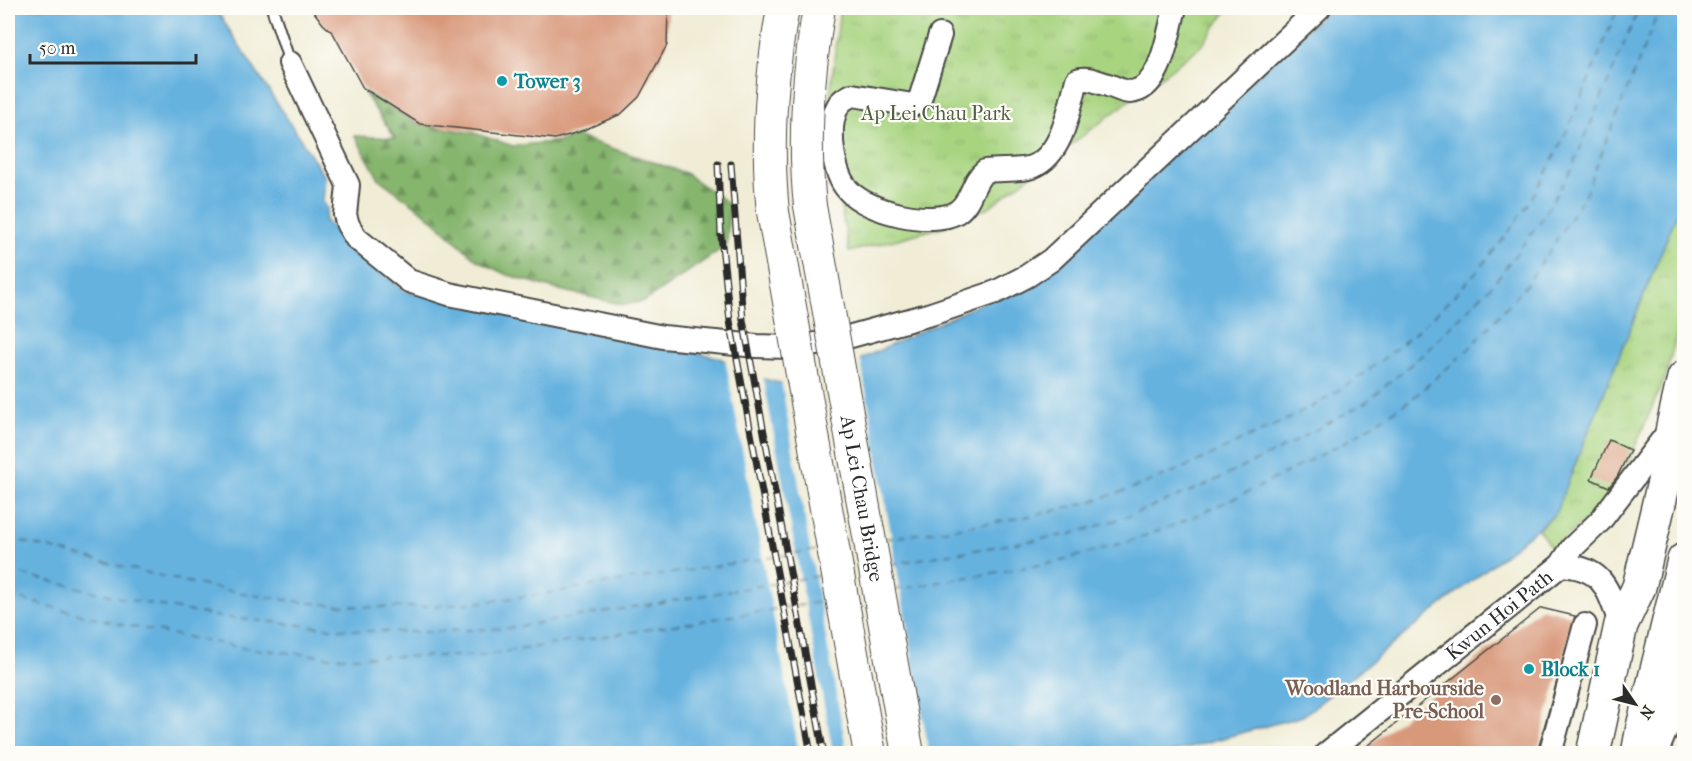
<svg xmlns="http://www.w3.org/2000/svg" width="1692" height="761" font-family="'IM FELL French Canon',serif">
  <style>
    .forest { fill: url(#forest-firs); stroke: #58704c; stroke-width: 1.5 }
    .park { fill: url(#park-tufts); stroke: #6a8056; stroke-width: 1.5 }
    .water { fill: #66b2df; stroke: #486e85; stroke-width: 1.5 }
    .pier { fill: #f0ecd5 }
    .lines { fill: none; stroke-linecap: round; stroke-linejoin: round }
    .ferry { stroke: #405a6a; stroke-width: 1.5; stroke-dasharray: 8 6; stroke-linecap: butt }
    .building { fill: #d8987a }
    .lane-casing { stroke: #494844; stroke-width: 14 }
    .street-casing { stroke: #494844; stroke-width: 26 }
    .primary-casing { stroke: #494844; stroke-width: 36 }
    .lane { stroke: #fff; stroke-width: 10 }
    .street { stroke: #fff; stroke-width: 22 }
    .primary { stroke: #fff; stroke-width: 33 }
    .rail-casing { stroke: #2b2b2b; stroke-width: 7 }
    .rail { stroke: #fdfcf7; stroke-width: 4.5; stroke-dasharray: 14; stroke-linecap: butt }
    .secondary-bridge-casing { stroke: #494844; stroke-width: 34; stroke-linecap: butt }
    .secondary-bridge { stroke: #fff; stroke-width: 32 }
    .culture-dot { fill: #0f9aa8; stroke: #fdfcf7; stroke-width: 2 }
    .education-dot { fill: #8d6e63; stroke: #fdfcf7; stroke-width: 2 }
    .labels { text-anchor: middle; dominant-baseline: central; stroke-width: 4.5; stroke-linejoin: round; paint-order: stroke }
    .culture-label { font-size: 20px; font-weight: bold; fill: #0d838f; stroke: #fdfcf7; text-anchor: start }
    .park-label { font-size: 20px; fill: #505e44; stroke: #fdfcf7 }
    .street-label { font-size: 20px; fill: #2b2b2b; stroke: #fdfcf7 }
    .education-label { font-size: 20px; font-weight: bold; fill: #785e54; stroke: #fdfcf7; text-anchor: end }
  </style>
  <defs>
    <pattern id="forest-firs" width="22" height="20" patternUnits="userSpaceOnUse" patternTransform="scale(1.5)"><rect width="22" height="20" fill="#86b66e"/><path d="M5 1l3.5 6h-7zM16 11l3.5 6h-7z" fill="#6e945b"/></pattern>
    <pattern id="park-tufts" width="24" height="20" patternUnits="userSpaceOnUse" patternTransform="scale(1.5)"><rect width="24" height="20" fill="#a8d480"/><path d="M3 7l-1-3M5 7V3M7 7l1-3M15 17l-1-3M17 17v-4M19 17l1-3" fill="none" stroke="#91b66f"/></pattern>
  </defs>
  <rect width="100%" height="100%" fill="#fdfcf7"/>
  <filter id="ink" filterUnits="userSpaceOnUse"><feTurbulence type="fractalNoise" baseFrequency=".0167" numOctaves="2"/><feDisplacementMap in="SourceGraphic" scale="12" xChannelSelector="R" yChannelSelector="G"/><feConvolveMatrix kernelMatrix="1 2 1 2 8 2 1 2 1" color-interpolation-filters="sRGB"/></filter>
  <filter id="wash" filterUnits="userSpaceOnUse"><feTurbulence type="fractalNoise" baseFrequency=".008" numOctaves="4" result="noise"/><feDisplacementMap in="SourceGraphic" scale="24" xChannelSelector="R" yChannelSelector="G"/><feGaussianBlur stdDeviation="1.35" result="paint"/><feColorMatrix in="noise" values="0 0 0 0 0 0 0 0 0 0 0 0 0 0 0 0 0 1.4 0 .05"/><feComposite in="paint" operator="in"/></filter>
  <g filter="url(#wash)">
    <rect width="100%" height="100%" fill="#f0ecd5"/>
    <path class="forest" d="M363 91 418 124 474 133 513 146 561 141 576 136 685 173 729 204 727 245 645 301 624 305 555 289 505 274 477 260 425 213 379 179 355 136 395 138Z"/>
    <g class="park">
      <path d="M840 8H1229L1200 47 989 207 946 226 849 252 832 158 828 113Z"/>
      <path d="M1684 196V307L1666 375 1622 477 1596 512 1552 549 1538 529 1555 514Z"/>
    </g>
    <path class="water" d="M8 8H215L325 177 323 201 327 208 325 221 404 291 717 357 764 379 788 385 850 364 1042 275 1330 8H1684V196L1555 514 1303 716 1165 754 8 753Z"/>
    <g class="pier">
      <path d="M860 356 893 546 929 753H847L812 561 781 380 788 382Z"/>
      <path d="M725 358 763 376 833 753H799Z"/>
    </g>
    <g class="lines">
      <g class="ferry">
        <path d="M8 538C128 567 248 604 373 607 450 609 527 597 603 584 675 573 746 561 818 550"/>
        <path d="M885 539C956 527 1030 520 1099 499 1147 485 1194 464 1238 442 1263 430 1289 420 1313 406 1399 357 1487 274 1537 189 1570 132 1593 68 1618 8"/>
        <path d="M890 564 1071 534 1126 517 1208 484 1287 446 1366 402 1422 355 1494 283 1538 225 1572 168 1639 8"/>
        <path d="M8 571 126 599 220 617 362 631 425 632 509 628 824 575"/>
        <path d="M894 590 1056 562 1130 541 1177 524 1253 490 1347 441 1412 399 1472 346 1526 285 1554 244 1585 194 1660 8"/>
        <path d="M8 596 124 625 244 648 332 657 479 656 827 601"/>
      </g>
    </g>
    <g id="blocks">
      <g class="building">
        <path d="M311 8H668L667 45 639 97 621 114 579 132 555 139 420 124 363 88 333 33 323 24Z"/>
        <path d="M1609 440 1630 450 1617 477 1609 487 1591 479Z"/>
        <path d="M1541 608 1575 616 1537 753H1359Z"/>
      </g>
    </g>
  </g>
  <g filter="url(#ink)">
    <use href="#blocks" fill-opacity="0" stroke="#494844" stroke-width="1.5"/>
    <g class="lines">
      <g class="lane-casing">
        <path id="lane" d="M272 8 290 63"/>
      </g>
      <g class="street-casing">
        <g id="street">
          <path d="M940 35 920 99 913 105 852 95C846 98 841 100 838 106 826 127 833 173 848 190 867 212 932 227 957 212 972 202 972 181 985 171 999 169 1014 171 1028 168 1062 160 1069 109 1077 80 1087 76 1097 82 1108 85 1114 87 1123 92 1130 92 1162 90 1168 32 1175 8"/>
          <path d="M290 63 348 185 345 215 348 225 356 238 409 281 449 294 663 337 757 346 788 347 826 343 931 314 996 292 1027 276 1051 260 1319 8"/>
          <path d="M1561 565C1605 568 1607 589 1621 625"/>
          <path id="s1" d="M1326 754 1561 565 1572 548 1600 521 1670 430"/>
          <path d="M1550 754 1585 625"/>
          <path d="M1656 754 1668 725 1684 657"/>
        </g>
      </g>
      <g class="primary-casing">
        <g id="primary">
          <path d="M1593 754 1621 625 1639 587 1664 482 1673 426 1684 378"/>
          <path d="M1638 754 1643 727 1684 560"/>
        </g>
      </g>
      <use href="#lane" class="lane"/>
      <use href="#street" class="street"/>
      <use href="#primary" class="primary"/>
      <g class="rail-casing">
        <g id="rail">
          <path d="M718 164 721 236 730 321 811 754"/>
          <path d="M731 164 743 320 824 754"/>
        </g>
      </g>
      <use href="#rail" class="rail"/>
      <g class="secondary-bridge-casing">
        <g id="secondary-bridge">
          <path d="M783 8C771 75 766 144 773 212L870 754"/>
          <path id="s2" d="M819 8C808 73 803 139 810 206L908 754"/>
        </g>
      </g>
      <use href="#secondary-bridge" class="secondary-bridge"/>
    </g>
  </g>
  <g class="culture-dot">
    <circle cx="502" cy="81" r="6"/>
    <circle cx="1529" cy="669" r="6"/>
  </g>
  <circle class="education-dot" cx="1496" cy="700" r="6"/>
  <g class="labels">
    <g class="culture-label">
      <text x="514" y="81">Tower 3</text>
      <text x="1541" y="669">Block 1</text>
    </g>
    <g class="park-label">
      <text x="936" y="113">Ap Lei Chau Park</text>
    </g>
    <g class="street-label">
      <text stroke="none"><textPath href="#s2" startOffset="496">Ap Lei Chau Bridge</textPath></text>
      <text stroke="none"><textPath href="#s1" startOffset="222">Kwun Hoi Path</textPath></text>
    </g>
    <g class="education-label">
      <text x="1484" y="688">Woodland Harbourside<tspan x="1484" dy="23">Pre-School</tspan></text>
    </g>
  </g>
  <rect width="1692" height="761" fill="none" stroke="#fdfcf7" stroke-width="30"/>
  <g transform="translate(1635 704) rotate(125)" stroke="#fdfcf7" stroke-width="4.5" paint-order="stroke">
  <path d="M0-4.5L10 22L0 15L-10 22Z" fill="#2b2b2b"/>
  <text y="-9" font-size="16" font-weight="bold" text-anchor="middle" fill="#2b2b2b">N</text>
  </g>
  <path d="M30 54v9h166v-9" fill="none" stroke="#2b2b2b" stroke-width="3"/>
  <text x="39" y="54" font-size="18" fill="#2b2b2b" stroke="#fdfcf7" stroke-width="4.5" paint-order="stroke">50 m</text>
</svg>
